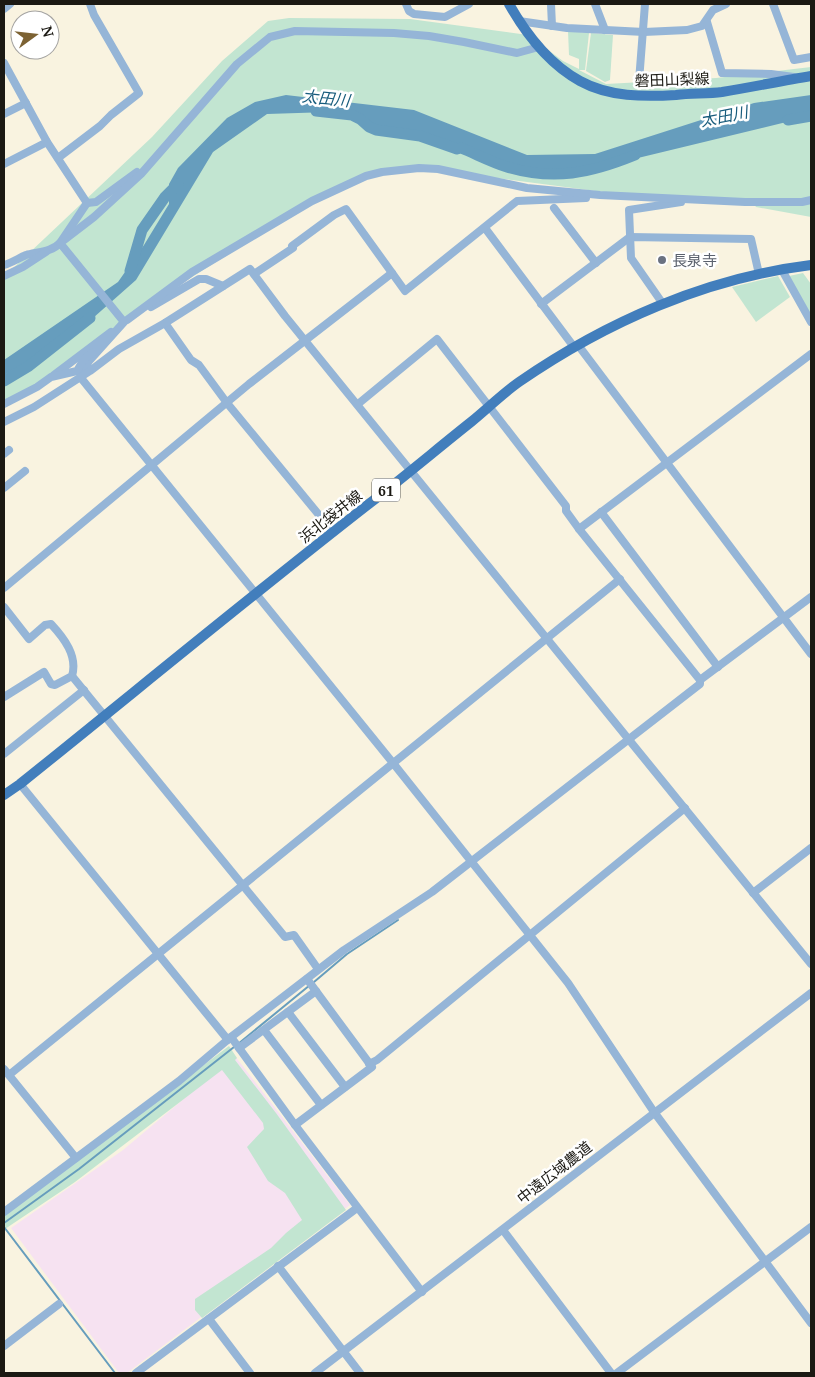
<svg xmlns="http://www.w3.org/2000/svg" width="815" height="1377" font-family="'Noto Serif','Noto Sans JP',serif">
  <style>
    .industrial { fill: #f6e2f1 }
    .green { fill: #c2e5d1 }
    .water { fill: #669dbd }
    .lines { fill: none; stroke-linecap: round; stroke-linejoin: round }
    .stream { stroke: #669dbd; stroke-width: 2 }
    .river { stroke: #669dbd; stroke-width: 11 }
    .minor { stroke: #95b5d7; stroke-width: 8 }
    .major { stroke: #427ebc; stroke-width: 10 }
    .worship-dot { fill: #6b7280; stroke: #fff; stroke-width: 2 }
    .labels { text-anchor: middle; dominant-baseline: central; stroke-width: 5; stroke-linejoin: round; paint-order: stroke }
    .shield { fill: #fff; stroke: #5f5e5a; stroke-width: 1 }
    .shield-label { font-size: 14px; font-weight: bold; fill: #1b1913 }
    .street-label { font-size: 15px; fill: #1b1913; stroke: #fff }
    .worship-label { font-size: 15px; fill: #5b616d; stroke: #fff; text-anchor: start }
    .water-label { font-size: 16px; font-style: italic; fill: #185c7c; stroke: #fff }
  </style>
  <rect width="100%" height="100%" fill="#f9f3e0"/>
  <path class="industrial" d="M235 1056 350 1205 127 1373H119L11 1228 123 1150Z"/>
  <g class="green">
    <path d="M289 18 410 19 528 35 563 61 579 69V59L569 55 568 31 589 33 585 70H579L606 84 716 78 811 67V199L797 202 634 196 419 168 369 175 312 201 129 317 37 387 4 404V275L9 272 152 137 222 61 268 21Z"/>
    <path d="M591 33 613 35 610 80 605 82 586 71Z"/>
    <path d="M811 202V217L756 207 754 204Z"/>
    <path d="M803 273 811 284V315L789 276Z"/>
    <path d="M778 276 790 297 756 322 732 287Z"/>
    <path d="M229 1046 237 1058 235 1060 276 1113 346 1210 202 1318 195 1310V1299L271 1248 286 1233 302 1220 285 1193 268 1181 247 1147 264 1129 263 1123 222 1070 75 1182 5 1229 4 1227V1215Z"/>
  </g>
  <path class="water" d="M286 95 414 110 527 155 595 154 754 103 811 95V116L580 172 548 174 507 167 461 148 457 149 420 136 407 134 384 132 368 127 362 120 344 114 329 112 267 114 213 152 136 280 93 318 24 364 4 375V360L118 282 144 245 169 204V184L178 168 227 118 255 102Z"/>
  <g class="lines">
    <g class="stream">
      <path d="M314 982 347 954 398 920"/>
      <path d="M238 1044 310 985"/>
      <path d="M4 1223 79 1169 234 1047"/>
      <path d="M4 1227 115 1373"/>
    </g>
    <g class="river">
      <path d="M316 111 352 115 360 119 369 127 376 130 420 136 457 149 461 148C476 154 491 162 507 167 554 181 591 173 635 155"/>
      <path d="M788 120 811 116"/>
      <path d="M130 271 142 230 165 197 178 184"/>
      <path d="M4 381 29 366 90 318"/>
    </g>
    <g class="minor">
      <path d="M406 4 409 11 414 14 445 17 469 4"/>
      <path d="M551 4 552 26"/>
      <path d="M595 4 605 30"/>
      <path d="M773 4 794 60 811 57"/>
      <path d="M4 9 10 4"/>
      <path d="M519 21 567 28 644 32 687 30 702 26 713 10 726 4"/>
      <path d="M707 22 722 73 771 74 794 77"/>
      <path d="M4 63 47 142 87 203"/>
      <path d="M639 81 645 4"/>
      <path d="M4 114 26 103"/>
      <path d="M58 158 100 126 111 115 139 93 94 15 90 4"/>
      <path d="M4 164 47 142"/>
      <path d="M87 203 96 202 137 172"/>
      <path d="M554 208 596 263"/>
      <path d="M485 228 574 347"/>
      <path d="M64 240 94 217 141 174 237 64 270 37 295 31 394 33 429 36 464 42 517 53 539 47"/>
      <path d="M4 265C11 263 19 258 26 255 37 252 52 252 60 243"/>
      <path d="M782 270 811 322"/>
      <path d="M254 274 293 248 292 246 334 215 346 209 405 291 517 201 586 198"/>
      <path d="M4 276 23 267 46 252"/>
      <path d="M541 304 630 237 751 239 759 274"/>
      <path d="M663 304 631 258 629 210 681 202"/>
      <path d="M151 307 199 279H206L223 286"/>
      <path d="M127 320 192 272 312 201 366 176 382 172 419 168 438 169 527 188 600 195 745 202H802L811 200"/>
      <path d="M165 323 191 360 199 365 227 403 333 532"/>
      <path d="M578 345 811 654"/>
      <path d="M54 375 111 332"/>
      <path d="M81 377 89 361 124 322 60 243 87 203"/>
      <path d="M81 378 393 763 568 983 654 1112 811 1323"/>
      <path d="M4 404 37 387 51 377 77 371 84 359 92 353"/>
      <path d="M358 404 437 339 566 506V511L579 529 700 680"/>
      <path d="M4 422 34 407 90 371 119 349 165 323 250 269 285 316 811 964"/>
      <path d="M4 454 9 450"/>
      <path d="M4 488 25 471"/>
      <path d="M601 512 718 667"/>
      <path d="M579 529 811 354"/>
      <path d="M4 588 249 384 392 273"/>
      <path d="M4 607 29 639 45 625 51 624C64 638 78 656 72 676L55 685 51 684 44 672 4 697"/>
      <path d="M72 676 285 937 294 935 318 969"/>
      <path d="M4 754 84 690"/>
      <path d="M20 784 228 1040"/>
      <path d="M753 893 811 848"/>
      <path d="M288 1012 345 1087"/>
      <path d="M264 1030 321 1105"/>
      <path d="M231 1037 295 1125 422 1292"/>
      <path d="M239 1048 316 991"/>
      <path d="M369 1064 377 1060 685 808"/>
      <path d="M4 1069 76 1158"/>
      <path d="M9 1075 620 579"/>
      <path d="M295 1125 372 1067 307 979"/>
      <path d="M4 1212 179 1081 231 1037 344 950 432 892 700 684V680L811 597"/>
      <path d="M503 1230 611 1373"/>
      <path d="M278 1266 360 1373"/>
      <path d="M209 1319 250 1373"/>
      <path d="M4 1346 59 1304"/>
      <path d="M136 1373 357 1208"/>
      <path d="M315 1373C481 1247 645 1119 811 993"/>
      <path d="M617 1373 811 1227"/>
    </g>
    <g class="major">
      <path d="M509 4C526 34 549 64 580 81 609 97 644 97 676 95 691 93 707 94 722 92 752 87 781 81 811 76"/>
      <path d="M4 795 20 784C137 690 252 595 370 503 404 477 437 449 471 422 487 409 502 394 519 382 606 322 706 278 811 265"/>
    </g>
  </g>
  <circle class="worship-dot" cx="662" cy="260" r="5"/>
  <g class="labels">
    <rect class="shield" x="372" y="478.5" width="28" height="23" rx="4"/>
    <g class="shield-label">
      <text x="386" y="490">61</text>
    </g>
    <g class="street-label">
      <text transform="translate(672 79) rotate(-2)">磐田山梨線</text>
      <text transform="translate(330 516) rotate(-38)">浜北袋井線</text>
      <text transform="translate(554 1172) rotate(-38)">中遠広域農道</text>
    </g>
    <g class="worship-label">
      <text x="672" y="260">長泉寺</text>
    </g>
    <g class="water-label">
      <text transform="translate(326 98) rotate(6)">太田川</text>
      <text transform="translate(724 116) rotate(-11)">太田川</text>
    </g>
  </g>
  <rect width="815" height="1377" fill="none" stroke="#1b1913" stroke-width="10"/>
  <g transform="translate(35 35) rotate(75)"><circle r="24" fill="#ffffff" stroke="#a4a3a1"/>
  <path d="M0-4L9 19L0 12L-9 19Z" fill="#7c6233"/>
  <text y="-8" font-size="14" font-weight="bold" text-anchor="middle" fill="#1b1913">N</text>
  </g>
</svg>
